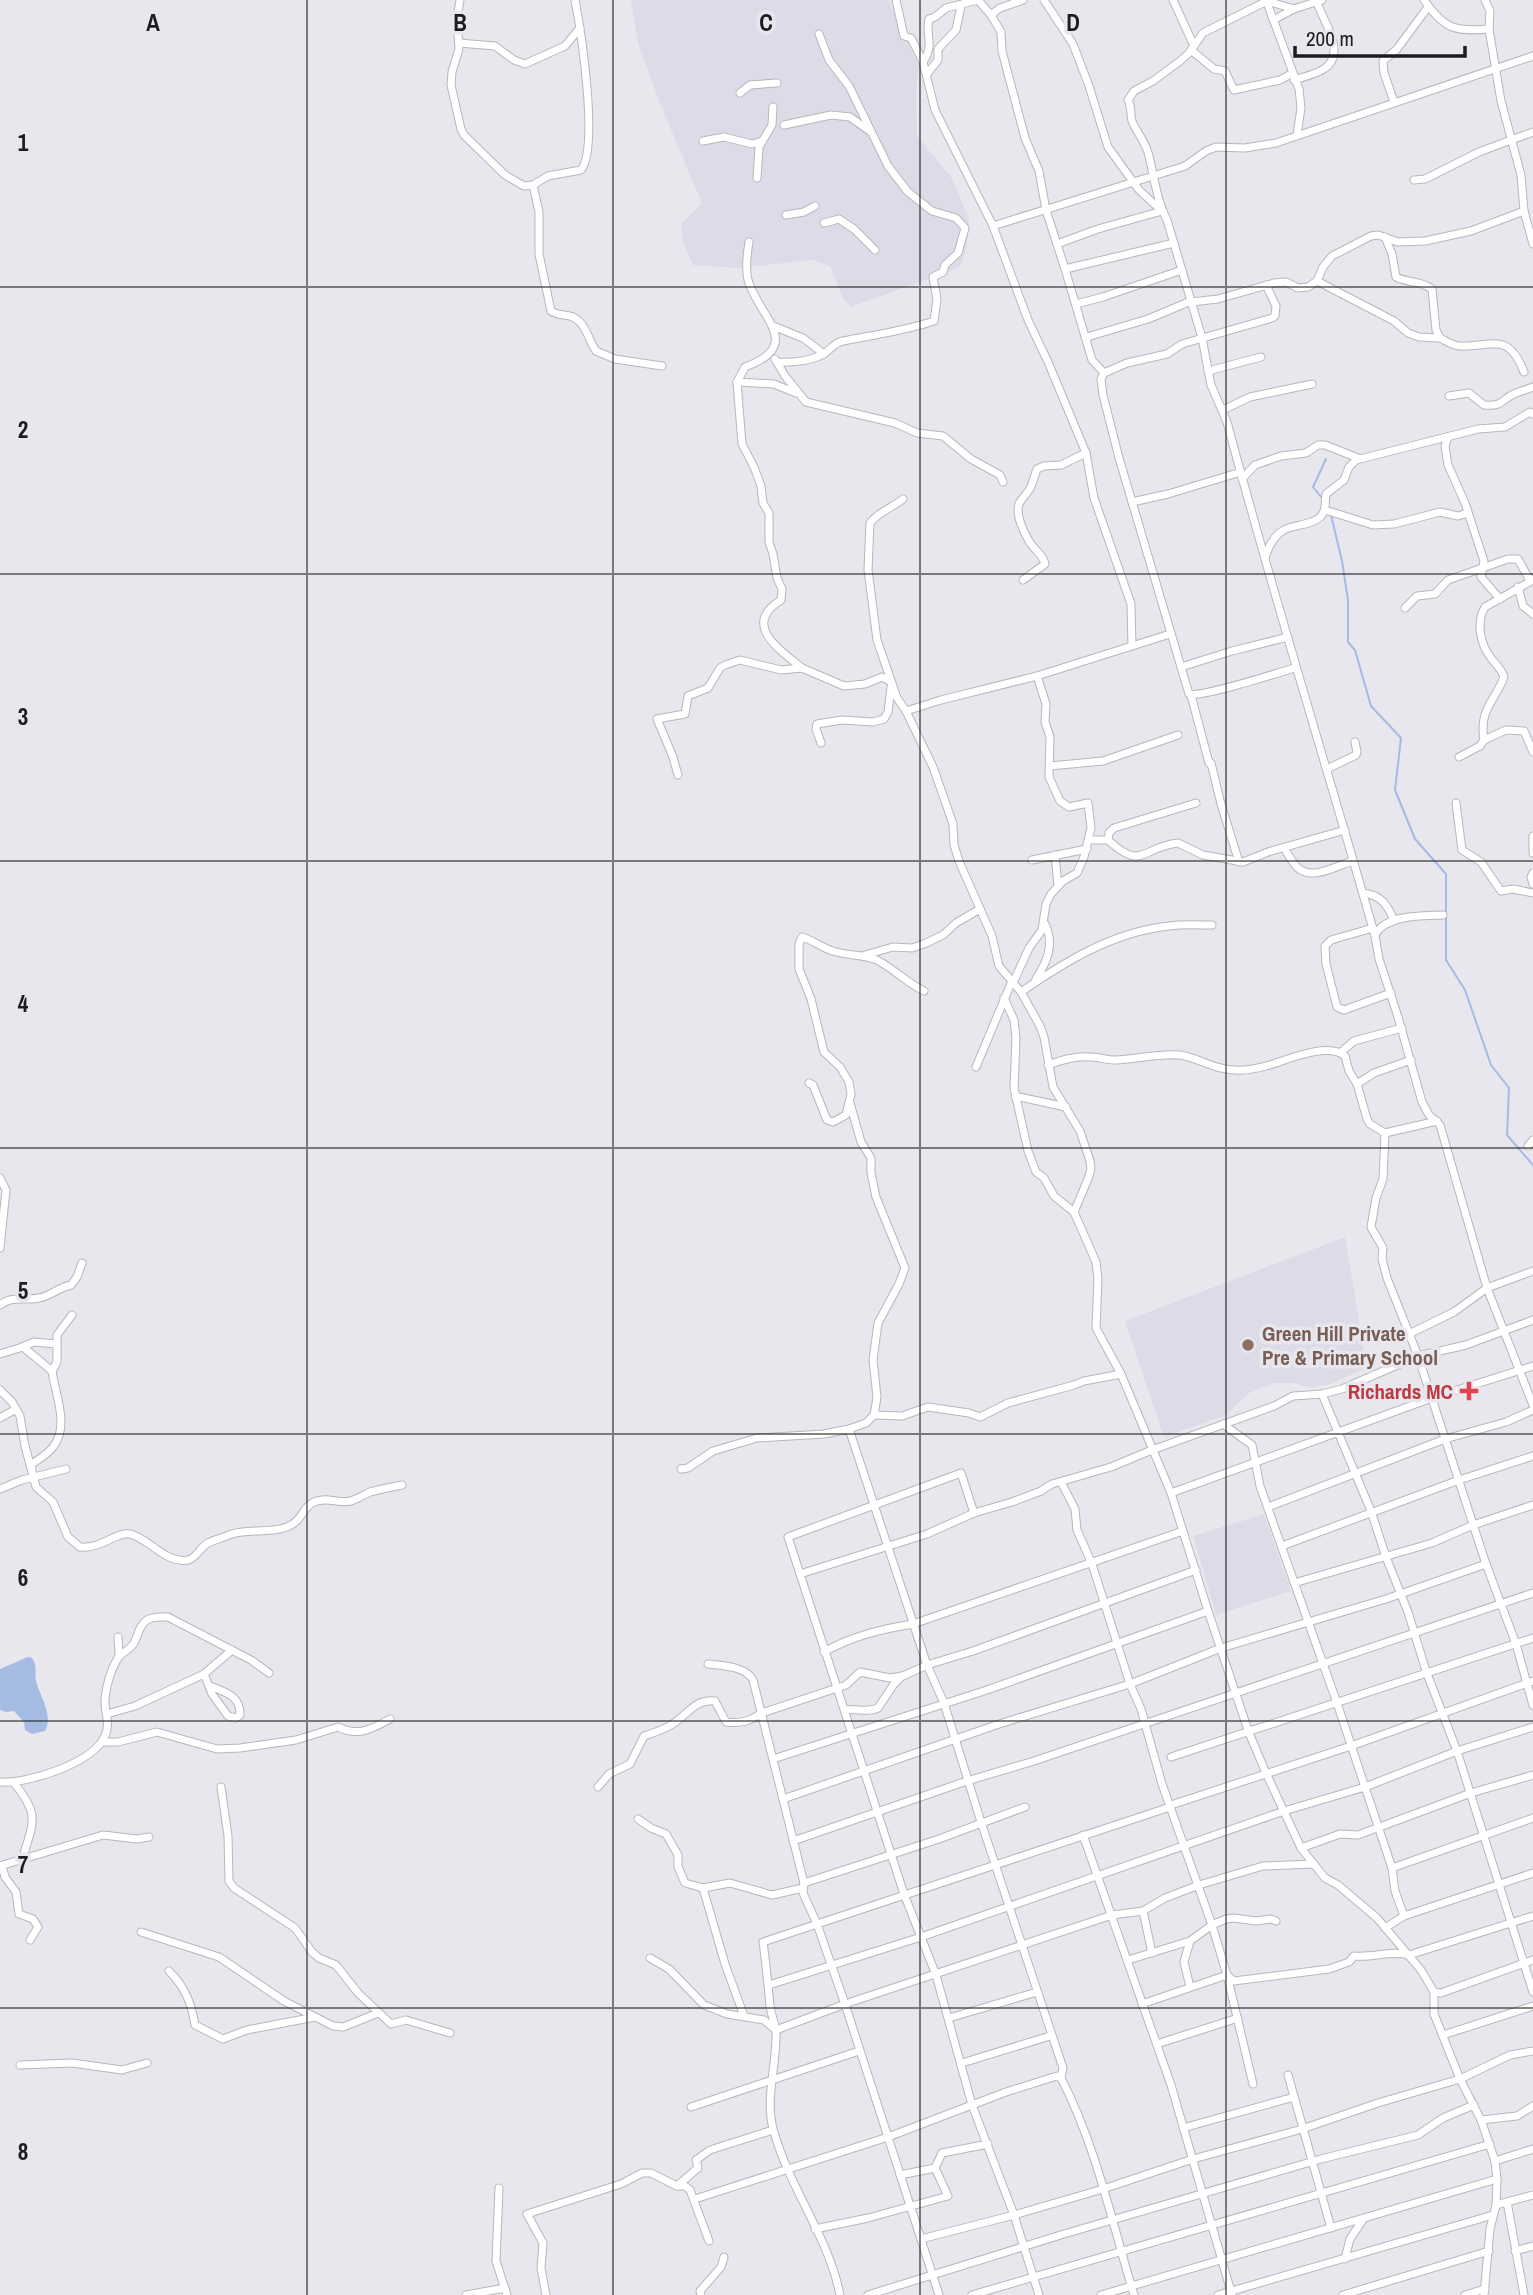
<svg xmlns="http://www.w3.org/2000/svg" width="1533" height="2295" font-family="'Archivo Narrow',sans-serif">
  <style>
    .built { fill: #dedbe9 }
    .water { fill: #a5bbe3 }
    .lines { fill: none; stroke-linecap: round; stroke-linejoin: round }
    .stream { stroke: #a5bbe3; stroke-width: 2 }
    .minor-casing { stroke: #b8b6bd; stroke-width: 9 }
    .minor { stroke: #fff; stroke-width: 7 }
    .grid { fill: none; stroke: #1d1d1f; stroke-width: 2; stroke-opacity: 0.55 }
    .education-dot { fill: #8d6e63; stroke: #e9e7ee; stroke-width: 2.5 }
    .health-dot { fill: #e0444e; stroke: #e9e7ee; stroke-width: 2.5 }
    .labels { text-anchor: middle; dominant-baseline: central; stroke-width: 7; stroke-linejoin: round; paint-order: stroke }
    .education-label { font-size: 21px; font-weight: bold; fill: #785e54; stroke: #e9e7ee; text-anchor: start }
    .health-label { font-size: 21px; font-weight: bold; fill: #be3a42; stroke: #e9e7ee; text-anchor: end }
    .grid-label { font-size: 23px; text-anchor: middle; font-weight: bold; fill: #1d1d1f; stroke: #e9e7ee; stroke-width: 7; stroke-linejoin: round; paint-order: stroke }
  </style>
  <rect width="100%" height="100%" fill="#e9e7ee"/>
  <g class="built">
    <path d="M631 0H888L919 67 916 91 917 136 951 177 969 219 967 246 960 267 851 307 843 298 830 266 812 260 738 268 693 265 683 243 681 224 702 203 661 106 638 43Z"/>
    <path d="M1345 1237 1367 1368 1330 1384 1310 1388 1295 1383H1274L1249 1393 1226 1415 1164 1437 1125 1321Z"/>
    <path d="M1264 1514 1291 1591 1216 1615 1193 1536Z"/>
  </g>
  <path class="water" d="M28 1657 32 1658C38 1667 34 1672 36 1681 40 1696 54 1717 45 1731L32 1734 25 1730 24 1722 14 1711 6 1712 0 1710V1669Z"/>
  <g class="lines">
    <g class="stream">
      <path d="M1321 497 1313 487 1326 459"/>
      <path d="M1331 515 1342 561 1348 600V642L1355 650 1371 706 1401 738 1395 790 1415 839 1446 874V960L1465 990 1491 1065 1509 1088 1507 1135 1533 1165"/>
    </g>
    <g class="minor-casing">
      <g id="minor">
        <path d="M460 0 457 18 459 49 452 72 451 85 461 129 464 135 505 175 524 186 533 185 548 176 581 170C599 147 581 31 575 0"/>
        <path d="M896 0 904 36 911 38 923 62 935 110 993 226 1028 320 1048 362 1086 453 1094 498 1131 604 1132 646"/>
        <path d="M1044 0 1073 44 1089 86 1108 147 1139 190 1163 212"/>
        <path d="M1173 0 1194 46"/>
        <path d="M1266 0 1299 89 1301 108 1297 135"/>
        <path d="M1322 0 1294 9 1267 1 1203 33 1189 53 1180 61 1153 81 1134 91 1128 100C1132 107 1130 114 1132 121 1137 133 1146 142 1149 156 1154 177 1157 201 1167 220L1202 338 1211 385 1227 422C1273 595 1326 764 1375 936L1379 959 1398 1017 1422 1102 1429 1115 1440 1125 1487 1288 1533 1405"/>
        <path d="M1424 0C1444 29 1455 32 1489 29"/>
        <path d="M1485 0 1490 11 1489 29 1501 101 1521 175 1524 211 1533 244"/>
        <path d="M991 15 1001 32 1002 51 1025 138 1039 171 1046 210 1065 269"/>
        <path d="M1273 20 1294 9"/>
        <path d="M459 43 495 46 514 60 525 64 565 46 580 28"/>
        <path d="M1191 50 1214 69 1225 71 1234 90 1280 80 1291 74"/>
        <path d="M923 62C935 44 925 37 929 19L935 17 946 8 978 0 991 15 1000 8 1023 0"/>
        <path d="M927 74 938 60V49L956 30 961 6"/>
        <path d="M1294 80C1303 77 1313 75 1322 70 1349 55 1323 22 1317 2"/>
        <path d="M740 93 750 85 777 83"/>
        <path d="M1394 102 1384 73 1383 61 1397 49 1428 7"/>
        <path d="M784 125 831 115 850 117 871 132"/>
        <path d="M703 141 724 137 752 144 762 141"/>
        <path d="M757 178 759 147 772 125 773 107"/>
        <path d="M1414 180 1425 179 1479 152 1533 132"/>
        <path d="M533 185 539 212V254L551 311C558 316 566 314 573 317 587 324 588 340 596 351L615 359 662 366"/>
        <path d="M786 215 804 212 815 206"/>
        <path d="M824 223 839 219 854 229 875 250"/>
        <path d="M993 226 1185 166 1206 151 1216 147 1245 148 1276 143 1533 56"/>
        <path d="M1385 237 1392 254 1396 277C1407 283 1420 280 1432 289L1436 330 1440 338C1446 341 1453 346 1460 346 1493 347 1508 331 1524 372"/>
        <path d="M749 242C747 254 745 268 748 280 758 316 806 345 745 367L737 382 742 444 754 467 761 486 763 503 769 513V542L773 554 777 578 782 589 781 600C741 625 780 650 802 668"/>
        <path d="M1174 243 1065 269 1092 360 1104 373 1101 379 1103 395 1119 458 1189 694C1202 698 1276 673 1295 668"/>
        <path d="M1057 244 1098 229 1162 211"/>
        <path d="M1317 281 1394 321 1408 333 1419 337 1440 338"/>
        <path d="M1191 302 1218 299 1274 283 1286 282 1298 288 1308 287 1317 281 1323 267 1332 256 1371 236 1378 235 1398 242 1425 241 1471 231 1524 211"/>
        <path d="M1076 304 1103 297 1182 270"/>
        <path d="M773 326 803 338 824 354"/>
        <path d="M1087 337 1148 319 1191 301"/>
        <path d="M775 359 785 376 806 402 895 423 917 433 943 436 971 459 1000 475 1003 482"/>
        <path d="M777 362C791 363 813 361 825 353 832 348 834 343 843 341 874 335 904 331 934 321L937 299 933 277 943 272 945 265 958 253 965 228 956 218 932 211 908 192 888 166 849 86 829 60 819 34"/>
        <path d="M1208 371 1261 357"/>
        <path d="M1104 373 1127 363 1167 354 1182 344 1272 318 1275 316 1276 306 1266 285"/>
        <path d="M737 382 774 384 796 393"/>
        <path d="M1449 396 1469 393 1484 405C1499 406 1499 404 1510 396 1516 392 1526 390 1533 387"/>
        <path d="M1223 410 1250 397 1312 384"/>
        <path d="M1448 437 1445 446 1448 465 1465 503 1484 561 1481 577 1500 599"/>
        <path d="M1242 479 1255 465 1281 456 1306 453 1318 445H1325L1358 458"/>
        <path d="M903 499C893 507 877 513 870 523L868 570 877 640 897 698 906 711 933 767 953 824 954 845 959 861 992 936 999 966 1021 992 1040 1026 1044 1037 1053 1087 1080 1131 1090 1161 1091 1169 1088 1179 1074 1212"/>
        <path d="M1132 502 1168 494 1241 472"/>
        <path d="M1325 510 1373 525 1394 524 1440 512 1458 516 1468 513"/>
        <path d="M1265 558C1268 548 1274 535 1284 530 1295 524 1320 525 1324 511 1326 506 1325 499 1326 494L1344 480 1349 467 1356 460 1478 429 1505 427 1530 412 1533 414"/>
        <path d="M1023 580 1045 564C1043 554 1034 550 1029 541 1024 533 1015 514 1019 504 1021 499 1026 495 1029 490 1033 484 1034 476 1037 469L1044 466 1061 465 1086 453"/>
        <path d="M1533 580 1485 607C1476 622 1480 644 1491 658 1496 665 1501 668 1504 677 1494 703 1479 709 1484 740L1506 730 1524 731 1533 752"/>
        <path d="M1518 587 1523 606 1533 614"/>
        <path d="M1405 608 1417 596 1435 594 1448 580 1508 559H1518L1529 579H1533"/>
        <path d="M1181 667 1232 651 1288 637"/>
        <path d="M1191 695 1209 763"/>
        <path d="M906 711 941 700 1037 676 1170 634"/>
        <path d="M821 743 816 729 817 724 842 720 873 722 884 719 888 712 891 687"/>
        <path d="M1459 757 1480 746 1484 740"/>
        <path d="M1211 763 1221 804 1239 862"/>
        <path d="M1050 766 1103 761 1178 735"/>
        <path d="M1327 769 1356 755 1357 752 1355 742"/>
        <path d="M678 775 673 757 657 719 685 714 688 696 708 688 720 668 725 665 740 660 781 670 802 668 844 686 865 684 882 677 891 682"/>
        <path d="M1456 803 1462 850 1481 862 1501 891 1513 889 1533 893"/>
        <path d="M1533 836V853"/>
        <path d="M1090 840H1108C1143 872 1141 847 1178 843L1203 855 1243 862 1268 852 1345 830"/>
        <path d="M1108 840 1109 833 1114 828 1196 803"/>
        <path d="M1284 848C1288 854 1292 862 1297 867 1312 882 1337 865 1353 861"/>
        <path d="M1055 855 1058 886"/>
        <path d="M1032 860 1087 849"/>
        <path d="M1533 873 1531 877 1533 884"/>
        <path d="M1363 893C1381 895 1388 905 1394 921"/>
        <path d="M1373 928 1331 940 1325 946 1326 964 1337 1007 1344 1010 1391 993"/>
        <path d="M1375 935C1386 914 1423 916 1443 915"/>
        <path d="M865 955 893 947 912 948 924 944 943 935 956 923 980 909"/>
        <path d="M1036 979C1047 962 1055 944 1045 924"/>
        <path d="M1013 983 1029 948 1042 930 1046 904 1051 894 1063 881 1077 873 1084 857 1091 828 1088 803 1069 807 1060 801 1049 777 1050 737 1045 722 1046 704 1037 676"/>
        <path d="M1021 992C1066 961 1113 932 1169 926 1183 924 1198 925 1212 925"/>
        <path d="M1004 998 1014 1020 1016 1038 1014 1088 1028 1151 1036 1172 1044 1178 1054 1196 1074 1212 1096 1262 1098 1279 1096 1328 1121 1374 1171 1493 1208 1611 1249 1733 1266 1773 1301 1848 1325 1878 1338 1885 1377 1918 1421 1970 1434 1992V2014L1460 2079 1481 2120 1495 2161 1497 2179 1496 2205 1490 2229 1484 2295"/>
        <path d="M1341 1052 1354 1041 1402 1028"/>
        <path d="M1048 1065C1062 1060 1074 1056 1090 1057 1098 1057 1107 1060 1116 1060 1136 1059 1161 1053 1180 1055 1194 1057 1207 1065 1221 1068 1238 1073 1257 1069 1273 1064 1291 1058 1330 1042 1345 1056L1349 1071 1357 1084"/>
        <path d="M976 1067 1012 981"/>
        <path d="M809 1083 813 1085 827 1120 833 1122 846 1115 851 1094 849 1082 840 1067 824 1052 811 999 799 969V944L802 937C813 940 822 948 833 951 848 956 863 954 877 960 894 969 907 983 924 991"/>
        <path d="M1015 1096 1066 1107"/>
        <path d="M1437 1121 1385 1133 1383 1179 1376 1198 1371 1227 1383 1248 1382 1259 1387 1278 1418 1356 1486 1564 1516 1644 1533 1705"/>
        <path d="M1385 1133 1370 1124 1367 1119 1357 1084 1374 1073 1411 1060"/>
        <path d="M1528 1146 1533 1140"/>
        <path d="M0 1178 6 1190 0 1248"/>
        <path d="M0 1305C12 1295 25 1301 39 1298 51 1296 59 1287 71 1285L77 1277 82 1263"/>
        <path d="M1409 1334 1454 1312 1487 1288 1533 1271"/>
        <path d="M22 1347 34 1342 56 1344"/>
        <path d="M0 1354 23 1347 52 1371"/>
        <path d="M0 1390 12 1402 20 1416 25 1446 36 1487 53 1502 68 1537 80 1547C102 1549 117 1531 130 1534 149 1538 165 1564 188 1560 197 1558 200 1547 208 1543 214 1540 222 1538 229 1535 247 1528 268 1534 287 1527 304 1520 301 1508 314 1502 327 1496 338 1504 351 1501 357 1499 364 1495 370 1492 381 1489 391 1487 402 1485"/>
        <path d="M1322 1394 1371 1511 1386 1557 1408 1612 1426 1671 1457 1751 1533 1992"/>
        <path d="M874 1415 902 1416 928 1407 969 1413 980 1417 1008 1403 1074 1385 1084 1381 1121 1374"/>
        <path d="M0 1418 16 1409"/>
        <path d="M1223 1424 1252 1445 1260 1486 1337 1703 1392 1868 1395 1891 1404 1916"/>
        <path d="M849 1429 866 1423 874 1415 877 1397 873 1360 878 1323 899 1284 905 1268 876 1197 871 1173V1158L861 1142 850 1103"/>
        <path d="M32 1469 31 1465C38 1459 47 1455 53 1447 70 1426 55 1394 52 1371L57 1362V1335L72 1315"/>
        <path d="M681 1469 688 1468 713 1451 757 1438 824 1434 849 1429 927 1665 944 1703 981 1822 1063 2068 1061 2078"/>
        <path d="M1061 1482 1075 1509 1077 1530 1092 1564 1130 1684 1141 1709 1162 1784 1212 1925 1227 1975 1253 2084"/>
        <path d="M0 1489 22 1480 66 1469"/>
        <path d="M1171 1493 1432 1398 1533 1366"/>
        <path d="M1268 1507 1445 1439 1506 1422 1533 1410"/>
        <path d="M1282 1546 1459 1480 1533 1456"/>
        <path d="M800 1574 927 1534 974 1513"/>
        <path d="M1294 1583 1432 1543 1473 1525 1533 1505"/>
        <path d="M118 1637 119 1655"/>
        <path d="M824 1652C852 1636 882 1629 913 1624L1183 1531"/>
        <path d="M708 1664C723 1666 745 1666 753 1680L804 1883 803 1893 817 1924 845 2004 939 2295"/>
        <path d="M204 1674 212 1694 228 1716 236 1718 240 1715C241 1696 225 1692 210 1686"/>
        <path d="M845 1710C856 1708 868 1713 878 1708L894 1684 902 1676"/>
        <path d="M107 1714 135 1706 204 1674 232 1650"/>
        <path d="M102 1742H118L157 1732 217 1749 240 1748 296 1740 338 1727C358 1737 372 1729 390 1719"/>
        <path d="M1171 1757 1533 1638"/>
        <path d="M773 1759 987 1690 1208 1611"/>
        <path d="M0 1782C28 1784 93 1763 105 1736 111 1723 104 1712 105 1699 106 1686 111 1669 118 1658 122 1652 130 1650 134 1643 138 1636 139 1625 147 1620 153 1616 161 1617 168 1617L251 1660 269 1673"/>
        <path d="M14 1783C41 1816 33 1822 22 1860"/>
        <path d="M221 1787 228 1836 229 1881 234 1888 295 1928 312 1952 319 1958 336 1965 358 1993 391 2024 406 2020 450 2033"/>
        <path d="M598 1787 609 1774 630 1764 644 1736C653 1733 663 1730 671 1725 687 1716 695 1698 715 1701L726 1722C740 1724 750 1721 762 1713L846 1685 860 1672 890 1678 903 1676 927 1665 973 1651 1196 1570"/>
        <path d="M783 1799 999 1724 1130 1684 1221 1648 1386 1599 1486 1564"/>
        <path d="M1174 1804 1351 1746 1533 1681"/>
        <path d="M638 1819 651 1828 666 1834 678 1855V1867L685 1883 703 1888 730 1883 772 1895 803 1888"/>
        <path d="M1083 1835 1171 2085 1232 2295"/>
        <path d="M793 1841 967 1781 1034 1761 1533 1593"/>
        <path d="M1301 1848 1340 1834 1358 1835 1471 1793 1533 1775"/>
        <path d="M0 1866 103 1835 137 1839 149 1837"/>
        <path d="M2 1866 5 1877 16 1892 19 1914 33 1919 38 1927 30 1940"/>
        <path d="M1392 1868 1533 1818"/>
        <path d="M804 1883 939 1839 1025 1807"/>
        <path d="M703 1888 725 1964 744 2016"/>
        <path d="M1143 1911 1152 1953"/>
        <path d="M1385 1928 1404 1916 1533 1873"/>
        <path d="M141 1932 219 1957 284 2001 333 2026 343 2027 378 2013"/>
        <path d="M650 1958 669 1969 704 2005 727 2014 764 2020 776 2030 845 2004 1112 1915 1143 1911 1165 1898 1199 1885 1263 1866 1314 1864"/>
        <path d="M1128 1960 1190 1941 1212 1925 1226 1919 1234 1918 1256 1921 1271 1919 1276 1921"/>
        <path d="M169 1971C185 1987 191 2002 195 2025L223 2039 247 2030 315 2017"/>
        <path d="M769 1985 921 1937 1284 1811 1365 1787 1457 1751 1533 1727"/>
        <path d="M1190 1987 1184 1962 1190 1941"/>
        <path d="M1434 1992 1441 1993 1533 1960"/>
        <path d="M1142 2004 1227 1975 1234 1981 1329 1969 1349 1962 1354 1956C1374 1958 1390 1950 1409 1955L1533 1916"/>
        <path d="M949 2018 1037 1992"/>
        <path d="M1443 2035 1533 2006"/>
        <path d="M1157 2044 1238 2018"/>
        <path d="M962 2063 1050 2036"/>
        <path d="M20 2065 72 2063 122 2070 147 2063"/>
        <path d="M1288 2075 1331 2228"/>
        <path d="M691 2107 859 2051"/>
        <path d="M1481 2120 1517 2116 1533 2106"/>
        <path d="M1183 2128 1294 2097"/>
        <path d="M1495 2161 1533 2149"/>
        <path d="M900 2175 935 2168 942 2153 988 2144"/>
        <path d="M677 2186 698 2168 696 2160 710 2150 773 2130"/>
        <path d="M499 2188 496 2261 507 2295"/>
        <path d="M695 2199 888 2137 1006 2092 1057 2076 1061 2078C1096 2145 1112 2223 1134 2295"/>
        <path d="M1507 2202 1524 2295"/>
        <path d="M1496 2205 1533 2195"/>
        <path d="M815 2229 868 2218 948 2196 935 2168"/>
        <path d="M921 2239 1014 2215 1103 2189 1193 2159 1302 2129 1378 2103 1460 2079 1510 2055 1533 2051"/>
        <path d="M1515 2251 1533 2246"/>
        <path d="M1345 2259 1350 2239 1364 2218"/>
        <path d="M466 2295 505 2288"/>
        <path d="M546 2295 541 2268 543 2243 527 2214 621 2184 642 2173H651L677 2186H685L690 2190 709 2241"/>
        <path d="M701 2295 700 2291 721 2267 724 2257"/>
        <path d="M840 2295C829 2238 790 2189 774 2132 764 2100 777 2066 776 2032 775 2023 771 2014 770 2006 768 1985 766 1963 763 1942L1170 1807"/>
        <path d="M868 2295 1064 2234 1321 2159 1418 2135 1443 2118 1474 2105"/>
        <path d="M972 2295 1490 2144"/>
        <path d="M1039 2295 1014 2215 972 2105 936 1975 904 1894 788 1537 961 1473 974 1513 1012 1502 1041 1491 1052 1484 1111 1467 1152 1450 1274 1406 1293 1396 1322 1394 1342 1389 1418 1356 1466 1345 1533 1320"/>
        <path d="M1101 2295 1497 2179"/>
        <path d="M1218 2295 1493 2215"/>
        <path d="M1343 2295 1489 2251"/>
        <path d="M1465 2295 1485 2289"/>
      </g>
    </g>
    <use href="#minor" class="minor"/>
  </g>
  <path class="grid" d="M307 0V2295M613 0V2295M920 0V2295M1226 0V2295M0 287H1533M0 574H1533M0 861H1533M0 1148H1533M0 1434H1533M0 1721H1533M0 2008H1533"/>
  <circle class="education-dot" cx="1248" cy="1345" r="7"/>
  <path class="health-dot" d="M1465.5 1380.5h7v7h7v7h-7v7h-7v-7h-7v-7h7z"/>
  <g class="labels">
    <g class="education-label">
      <text x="1262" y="1333">Green Hill Private<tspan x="1262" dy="24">Pre &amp; Primary School</tspan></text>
    </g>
    <g class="health-label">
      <text x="1453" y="1391">Richards MC</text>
    </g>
  </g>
  <g class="grid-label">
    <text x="153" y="31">A</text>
    <text x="460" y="31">B</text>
    <text x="766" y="31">C</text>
    <text x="1073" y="31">D</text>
    <text x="23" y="151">1</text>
    <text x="23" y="438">2</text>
    <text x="23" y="725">3</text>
    <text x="23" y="1012">4</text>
    <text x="23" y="1299">5</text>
    <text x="23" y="1586">6</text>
    <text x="23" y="1873">7</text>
    <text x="23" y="2160">8</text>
  </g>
  <path d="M1295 46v10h170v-10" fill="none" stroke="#1d1d1f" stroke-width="3.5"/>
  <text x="1306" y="46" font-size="21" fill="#1d1d1f" stroke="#e9e7ee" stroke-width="5" paint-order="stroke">200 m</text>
</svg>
